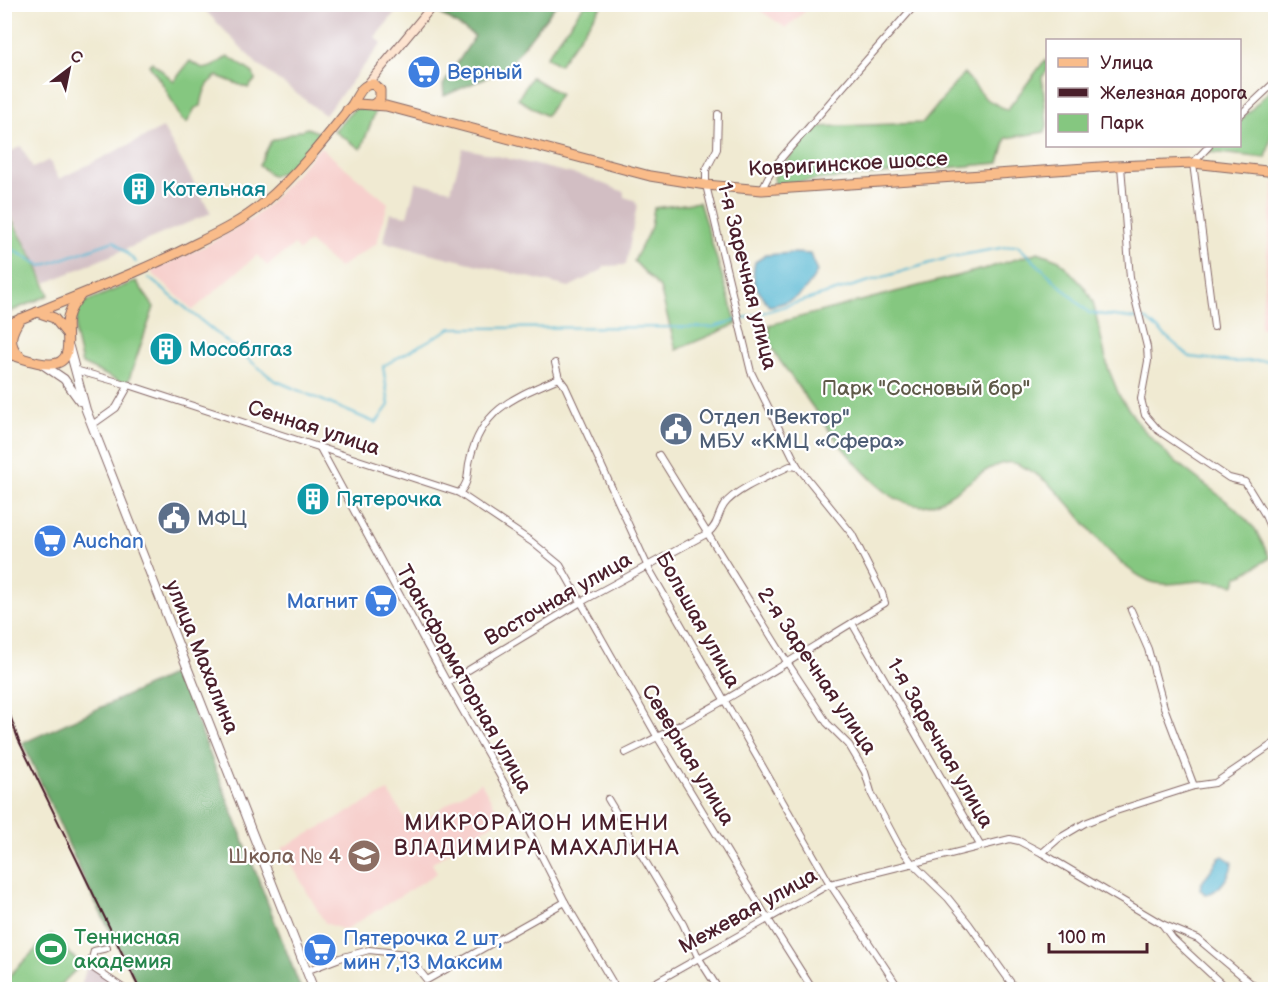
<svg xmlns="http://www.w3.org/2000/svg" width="1280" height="994" font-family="'Balsamiq Sans',sans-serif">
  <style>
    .built { fill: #f7d0cd }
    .industrial { fill: #d2bec3 }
    .green { fill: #85c780; stroke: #687356; stroke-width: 1.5 }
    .forest { fill: #6cac6e; stroke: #5b664c; stroke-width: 1.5 }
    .water { fill: #53b6d1; stroke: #4e6a7e; stroke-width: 1.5 }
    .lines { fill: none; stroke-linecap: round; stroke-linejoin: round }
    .stream { stroke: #53b6d1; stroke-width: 2 }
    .minor-casing { stroke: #846665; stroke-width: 8 }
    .tertiary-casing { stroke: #846665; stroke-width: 10 }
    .secondary-casing { stroke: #846665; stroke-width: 10 }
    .primary-casing { stroke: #846665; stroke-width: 11 }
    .minor { stroke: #fff; stroke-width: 6 }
    .tertiary { stroke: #fff; stroke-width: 8 }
    .secondary { stroke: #fde4d0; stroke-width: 8 }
    .primary { stroke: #f9bc8a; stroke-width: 9 }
    .rail { stroke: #4a1f2b; stroke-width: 2 }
    .labels { text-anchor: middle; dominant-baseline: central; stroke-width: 4.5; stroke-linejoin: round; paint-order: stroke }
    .shop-label { font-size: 21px; fill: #366cbe; stroke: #fff; text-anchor: start }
    .street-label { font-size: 21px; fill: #4a1f2b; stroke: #fff }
    .culture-label { font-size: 21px; fill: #0d838f; stroke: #fff; text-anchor: start }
    .park-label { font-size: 21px; fill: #5f5a49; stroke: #fff }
    .service-label { font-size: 21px; fill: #4e5e75; stroke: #fff; text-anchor: start }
    .education-label { font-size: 21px; fill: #785e54; stroke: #fff; text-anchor: end }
    .leisure-label { font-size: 21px; fill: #27864d; stroke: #fff; text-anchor: start }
    .neighbourhood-label { font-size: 22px; letter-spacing: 1.5px; fill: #4a1f2b; stroke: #fff }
  </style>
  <rect width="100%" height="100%" fill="#fff"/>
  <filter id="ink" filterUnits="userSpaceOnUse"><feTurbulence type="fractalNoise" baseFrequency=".0167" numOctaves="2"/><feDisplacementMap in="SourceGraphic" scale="12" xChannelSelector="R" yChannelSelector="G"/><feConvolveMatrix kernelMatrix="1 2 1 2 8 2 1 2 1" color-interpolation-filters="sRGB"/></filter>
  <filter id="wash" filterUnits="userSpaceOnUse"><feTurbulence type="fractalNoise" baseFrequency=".008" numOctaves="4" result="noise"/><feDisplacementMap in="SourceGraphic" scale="24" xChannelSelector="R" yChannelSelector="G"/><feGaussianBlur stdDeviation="1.35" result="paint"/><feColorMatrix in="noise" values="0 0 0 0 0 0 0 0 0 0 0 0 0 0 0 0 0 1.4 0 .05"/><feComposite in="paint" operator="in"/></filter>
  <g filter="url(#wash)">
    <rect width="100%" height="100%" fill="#f0ead2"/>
    <g class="built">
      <path d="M752 5H812L786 28Z"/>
      <path d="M320 147 388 203 377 243 339 268 309 242 299 251 294 245 267 266 257 255 193 310 150 271 205 246 253 218 271 202Z"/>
      <path d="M1274 183H1276L1275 329 1260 328Z"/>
      <path d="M481 782 501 818 432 863 437 873 345 930 325 923 282 848 388 791 411 828Z"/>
    </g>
    <g class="industrial">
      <path d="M200 5H402L375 37 382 43 325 115 257 64Z"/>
      <path d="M163 128 211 213 46 283 5 202V155L21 146 33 168 49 160 59 179Z"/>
      <path d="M463 148 586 177 624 192V197L634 200 637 205 626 265 604 266 602 270 569 287 383 242 391 213 407 216 416 182 451 190Z"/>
      <path d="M88 962 132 987 134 989 80 990Z"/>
    </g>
    <g class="green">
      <path d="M584 5H602L559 65 546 57Z"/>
      <path d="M228 56 253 73 255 80 248 88 217 76C206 83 203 93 201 106L195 108 187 123 181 119 164 86 149 65 152 62 174 81 190 61 204 69 214 66Z"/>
      <path d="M1045 60 1047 63V71L1042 77 1047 125 1045 132 1006 138 999 163 775 184 774 177 814 127 923 123 964 73 986 99 1007 110Z"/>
      <path d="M531 77 560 94 546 116 518 99Z"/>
      <path d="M1275 85V122L1266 158 1208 152 1214 146H1240V121Z"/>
      <path d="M355 108 376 110 361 149 334 131Z"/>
      <path d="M307 128 321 133 292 169 272 176 259 165 271 141Z"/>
      <path d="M699 202 737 324 676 350 660 288 634 261 651 227 654 208Z"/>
      <path d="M4 206 36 263 49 295 5 314Z"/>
      <path d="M1038 252 1059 260 1085 288 1093 302 1108 368 1120 397 1141 427 1171 458 1234 507 1255 529 1270 558 1242 575 1237 576 1235 585C1223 582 1211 581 1199 581 1184 582 1163 587 1149 581 1094 556 1074 487 1017 464 1003 458 983 472 972 480 960 488 947 499 933 504 918 509 898 502 886 492 844 459 812 404 780 361L770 343 769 325 991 267Z"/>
      <path d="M136 281 154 307 127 385 82 364 75 334 78 305Z"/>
      <path d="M51 934 81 965 56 989H5V980Z"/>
    </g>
    <g class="forest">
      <path d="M441 5V4L556 5 506 69 444 96 443 85 475 36 436 11Z"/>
      <path d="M178 672 301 989H140L88 888 23 743Z"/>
    </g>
    <g class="water">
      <path d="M793 253 810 254 817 272C804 295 795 302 769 306 757 290 750 282 755 262L766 255Z"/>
      <path d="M1223 856 1232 862C1232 874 1218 894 1205 894L1200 889 1201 884 1219 858Z"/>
    </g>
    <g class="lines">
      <g class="stream">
        <path d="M4 245 42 266 114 241 136 262"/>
        <path d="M149 278 274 380 376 423 389 405 383 366 451 328 714 327 951 257 1017 245 1089 313 1147 320 1190 357 1234 362 1276 360"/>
      </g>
    </g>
  </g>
  <g filter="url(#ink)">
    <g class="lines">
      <g class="minor-casing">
        <g id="minor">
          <path d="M1240 115 1276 81"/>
          <path d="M1209 146 1193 163 1214 327"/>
          <path d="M1121 166 1130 278 1147 347 1148 361 1141 399 1145 415 1159 431 1229 478 1245 482 1264 513 1276 541"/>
          <path d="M1272 171 1276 159"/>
          <path d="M762 190C771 166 792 146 809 127 844 85 880 45 916 4"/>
          <path d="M555 363 559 378 565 386 648 567 830 884 900 990"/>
          <path d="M75 370 129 385 459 493 532 542 560 565 658 738 768 919 813 990"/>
          <path d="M92 425 116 408 129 385"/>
          <path d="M319 446 450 688 508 790 565 902 617 990"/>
          <path d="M659 455 787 662 827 723 849 745 865 772 872 795 898 844 912 863 948 898 969 924 1014 987"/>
          <path d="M459 493C471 481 466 473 470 459 482 408 515 397 559 378"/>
          <path d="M1131 610 1148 649 1164 707 1194 786"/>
          <path d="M852 623 980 845"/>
          <path d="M447 683 581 602 708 533C719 524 717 515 724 505 735 489 772 475 790 466L798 467"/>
          <path d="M625 753C716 710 799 654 885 603L882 593 852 534 798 467 751 372 706 185V170L717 149 718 114"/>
          <path d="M608 799 683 924 698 957 719 990"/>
          <path d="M1042 853 1058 839 1085 823 1116 811 1194 786 1215 783 1276 742"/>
          <path d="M1162 924 1198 939 1259 990"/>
          <path d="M107 948 94 951 90 966 126 990"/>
          <path d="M306 971 340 958 369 950 406 954 427 980 565 902"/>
          <path d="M642 990 830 884 1010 839 1019 841 1042 853 1162 924 1173 939 1228 990"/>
        </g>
      </g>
      <g class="tertiary-casing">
        <g id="tertiary">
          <path d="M69 347 86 410 314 990"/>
          <path d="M42 364 64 379 80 401"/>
        </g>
      </g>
      <g class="secondary-casing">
        <path id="secondary" d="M367 85 434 4"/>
      </g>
      <g class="primary-casing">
        <g id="primary">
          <path d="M347 110 358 104 386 106 650 176 706 185 762 190 1115 166 1193 163 1276 172"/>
          <path d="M37 312 54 318 67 334"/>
          <path d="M4 326C69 298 135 275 197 243 220 232 244 220 264 203 297 175 325 139 352 105 358 96 361 84 373 84L380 90V99L373 105"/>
          <path d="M4 353C19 356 37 365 51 364 77 363 64 332 68 317 70 309 75 302 80 296"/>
          <path d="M20 356C6 344 12 331 20 319"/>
        </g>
      </g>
      <use href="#minor" class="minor"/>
      <use href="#tertiary" class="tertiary"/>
      <use href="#secondary" class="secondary"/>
      <use href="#primary" class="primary"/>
      <path class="rail" d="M4 697 18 739 140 990"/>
    </g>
  </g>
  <defs>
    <g id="supermarket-disc" transform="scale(1.725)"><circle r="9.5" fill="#3f7fe0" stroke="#fff"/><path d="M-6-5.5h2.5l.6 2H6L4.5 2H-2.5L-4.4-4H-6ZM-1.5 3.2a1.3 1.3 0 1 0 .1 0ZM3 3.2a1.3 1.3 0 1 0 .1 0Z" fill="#fff"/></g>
    <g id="building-disc" transform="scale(1.725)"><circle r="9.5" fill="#0f9aa8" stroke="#fff"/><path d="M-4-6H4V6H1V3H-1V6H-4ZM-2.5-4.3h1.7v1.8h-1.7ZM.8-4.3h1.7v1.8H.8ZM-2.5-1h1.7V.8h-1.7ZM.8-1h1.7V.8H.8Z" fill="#fff"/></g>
    <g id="civic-disc" transform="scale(1.725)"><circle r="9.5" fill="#5c6f8a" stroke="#fff"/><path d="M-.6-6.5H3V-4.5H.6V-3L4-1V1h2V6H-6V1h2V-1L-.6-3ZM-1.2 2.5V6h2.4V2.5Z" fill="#fff"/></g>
    <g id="school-disc" transform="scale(1.725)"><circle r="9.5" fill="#8d6e63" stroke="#fff"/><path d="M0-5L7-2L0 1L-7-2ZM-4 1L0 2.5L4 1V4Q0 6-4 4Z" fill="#fff"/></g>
    <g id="stadium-disc" transform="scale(1.725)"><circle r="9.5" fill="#2e9e5b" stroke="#fff"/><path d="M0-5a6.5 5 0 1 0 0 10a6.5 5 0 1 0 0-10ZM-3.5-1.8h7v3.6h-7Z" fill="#fff"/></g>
  </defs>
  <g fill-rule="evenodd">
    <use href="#supermarket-disc" x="424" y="72"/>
    <use href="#building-disc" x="139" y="189"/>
    <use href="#building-disc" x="166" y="349"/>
    <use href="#civic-disc" x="676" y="429"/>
    <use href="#building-disc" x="313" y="499"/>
    <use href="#civic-disc" x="174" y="518"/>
    <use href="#supermarket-disc" x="50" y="541"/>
    <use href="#supermarket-disc" x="381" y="601"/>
    <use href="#school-disc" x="364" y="856"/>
    <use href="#stadium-disc" x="51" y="949"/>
    <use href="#supermarket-disc" x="320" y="950"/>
  </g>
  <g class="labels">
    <g class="shop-label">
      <text x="447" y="72">Верный</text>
      <text x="73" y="541">Auchan</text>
      <text x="358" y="601" text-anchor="end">Магнит</text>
      <text x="343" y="938">Пятерочка 2 шт,<tspan x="343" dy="24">мин 7,13 Максим</tspan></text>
    </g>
    <g class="street-label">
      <text transform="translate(848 164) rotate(-3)">Ковригинское шоссе</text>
      <text transform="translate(747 276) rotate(76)">1-я Заречная улица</text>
      <text transform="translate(314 428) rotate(18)">Сенная улица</text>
      <text transform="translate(558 599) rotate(-30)">Восточная улица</text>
      <text transform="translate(698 620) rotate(61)">Большая улица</text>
      <text transform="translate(202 657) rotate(68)">улица Махалина</text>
      <text transform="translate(817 671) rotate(56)">2-я Заречная улица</text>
      <text transform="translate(464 679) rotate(61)">Трансформаторная улица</text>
      <text transform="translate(940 743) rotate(60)">1-я Заречная улица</text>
      <text transform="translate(688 755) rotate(59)">Северная улица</text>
      <text transform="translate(748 911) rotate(-29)">Межевая улица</text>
    </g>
    <g class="culture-label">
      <text x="162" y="189">Котельная</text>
      <text x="189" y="349">Мособлгаз</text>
      <text x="336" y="499">Пятерочка</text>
    </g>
    <g class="park-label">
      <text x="926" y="388">Парк "Сосновый бор"</text>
    </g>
    <g class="service-label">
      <text x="699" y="417">Отдел "Вектор"<tspan x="699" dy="24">МБУ «КМЦ «Сфера»</tspan></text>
      <text x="197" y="518">МФЦ</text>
    </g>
    <g class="education-label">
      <text x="341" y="856">Школа № 4</text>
    </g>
    <g class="leisure-label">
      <text x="74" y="937">Теннисная<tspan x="74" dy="24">академия</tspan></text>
    </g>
    <g class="neighbourhood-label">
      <text x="537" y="823">МИКРОРАЙОН ИМЕНИ<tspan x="537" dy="25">ВЛАДИМИРА МАХАЛИНА</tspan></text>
    </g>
  </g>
  <rect width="1280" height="994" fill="none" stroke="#fff" stroke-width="24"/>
  <rect x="1046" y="39" width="195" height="108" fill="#ffffff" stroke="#b7a5aa" stroke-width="1.5"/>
  <rect x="1058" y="58" width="30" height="9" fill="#f9bc8a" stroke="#b7a5aa" stroke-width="1.5"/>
  <text x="1100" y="69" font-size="18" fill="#4a1f2b">Улица</text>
  <rect x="1058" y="88" width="30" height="9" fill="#4a1f2b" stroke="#b7a5aa" stroke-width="1.5"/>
  <text x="1100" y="99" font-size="18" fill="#4a1f2b">Железная дорога</text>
  <rect x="1058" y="114" width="30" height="18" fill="#85c780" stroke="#b7a5aa" stroke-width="1.5"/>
  <text x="1100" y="129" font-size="18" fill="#4a1f2b">Парк</text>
  <g transform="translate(69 69) rotate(32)" stroke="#ffffff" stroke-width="4.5" paint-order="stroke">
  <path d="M0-4.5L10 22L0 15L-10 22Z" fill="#4a1f2b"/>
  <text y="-9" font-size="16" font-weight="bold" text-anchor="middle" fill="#4a1f2b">С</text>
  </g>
  <path d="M1049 943v9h98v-9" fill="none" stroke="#4a1f2b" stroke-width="3"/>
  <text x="1058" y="943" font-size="18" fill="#4a1f2b" stroke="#ffffff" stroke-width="4.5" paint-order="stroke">100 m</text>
</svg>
